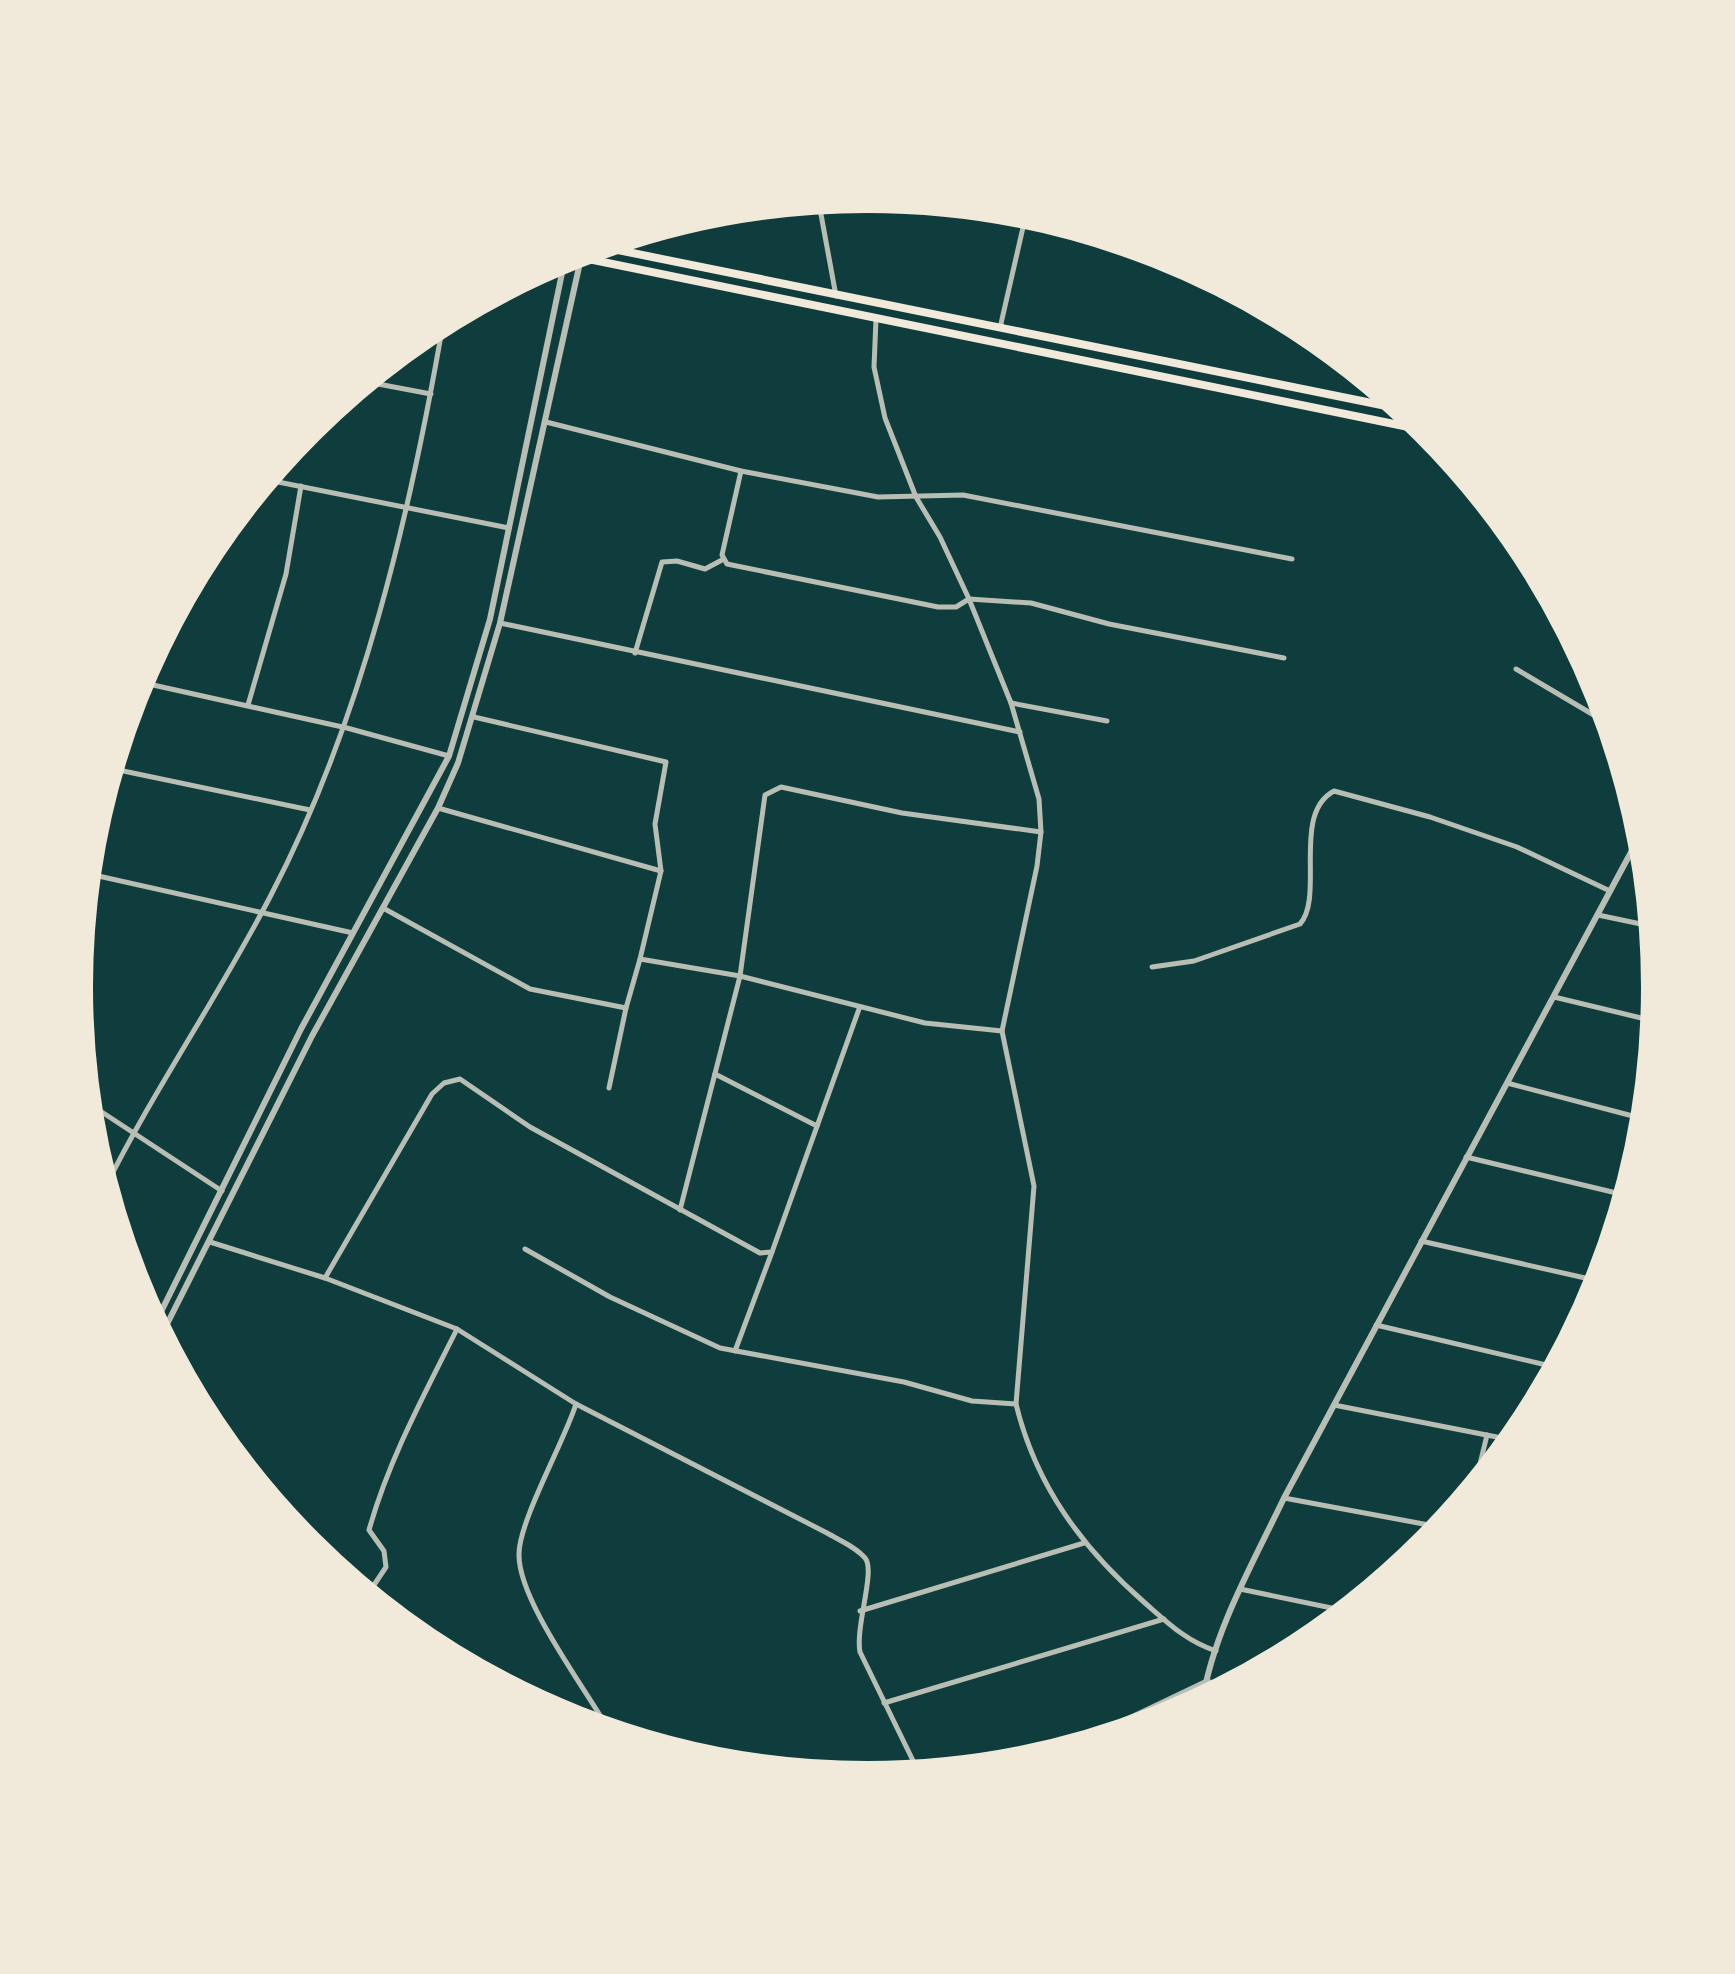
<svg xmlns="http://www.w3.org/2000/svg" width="1735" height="1974" font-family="'Noto Serif',serif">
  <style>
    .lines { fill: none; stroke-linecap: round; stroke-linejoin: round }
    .minor { stroke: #b8beb3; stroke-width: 5 }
    .tertiary { stroke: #b8beb3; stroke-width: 6 }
    .trunk { stroke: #f1e9da; stroke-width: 8 }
    .rim { fill: none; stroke: #f1e9da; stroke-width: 10 }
  </style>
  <rect width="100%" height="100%" fill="#0f3d3e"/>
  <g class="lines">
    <g class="minor">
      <path d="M818 198 836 296"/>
      <path d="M876 319 874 367 885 418 916 497 940 537 969 599 1011 703 1039 799 1041 832 1037 866 1002 1031 1034 1186 1016 1404C1036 1486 1082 1548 1145 1603 1168 1623 1186 1641 1216 1651"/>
      <path d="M1000 328 1027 210"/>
      <path d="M362 381 431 394"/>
      <path d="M546 422 741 471 878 497 963 495 1292 559"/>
      <path d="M741 471 722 555 727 564 938 607H956L969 599 1031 603 1109 624 1284 658"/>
      <path d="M263 479 509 528"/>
      <path d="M500 623 1020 732"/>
      <path d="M635 653 662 562 677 561 705 569 722 560"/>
      <path d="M1516 669 1614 727"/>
      <path d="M135 681 347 728 449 756"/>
      <path d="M147 684 159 638"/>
      <path d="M1011 703 1107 721"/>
      <path d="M248 705 286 574 301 486"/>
      <path d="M474 717 666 762 655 824 661 871 640 959"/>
      <path d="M109 768 310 810"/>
      <path d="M438 808 661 871"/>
      <path d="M85 873 353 933"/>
      <path d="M383 908 530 989 626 1008 640 959 740 976 925 1023 1002 1031"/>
      <path d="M1598 915 1655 927"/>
      <path d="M1152 967 1194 961 1300 924C1325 896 1291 814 1334 791L1430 817 1517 847 1610 891"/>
      <path d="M1554 997 1658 1022"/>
      <path d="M715 1074 817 1126"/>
      <path d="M1507 1083 1648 1120"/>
      <path d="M609 1088 626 1008"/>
      <path d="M85 1101 222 1191"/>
      <path d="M1466 1157 1629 1196"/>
      <path d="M104 1190C154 1089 219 996 271 895 362 721 411 511 444 318"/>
      <path d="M680 1210 740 976 765 795 781 787 902 813 1041 832"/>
      <path d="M1421 1241 1603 1282"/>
      <path d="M210 1242 325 1278 457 1329 576 1404 827 1533C839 1540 856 1547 865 1558 876 1570 855 1627 860 1652L920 1775"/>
      <path d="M525 1249 610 1297 720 1348 904 1382 972 1401 1016 1404"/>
      <path d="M325 1278 432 1094 444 1083 460 1079 530 1127 760 1253 772 1252 859 1009"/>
      <path d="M1376 1325 1559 1368"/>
      <path d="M735 1351 772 1252"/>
      <path d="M576 1404C564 1442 519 1521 519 1554 518 1601 587 1690 611 1734"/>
      <path d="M1334 1405 1517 1441"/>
      <path d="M1473 1493 1487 1435"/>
      <path d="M1284 1498 1445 1528"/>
      <path d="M1240 1589 1351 1612"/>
      <path d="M366 1597 386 1567 384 1551 369 1530C389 1459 424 1395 457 1329"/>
      <path d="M860 1611 1084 1543"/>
      <path d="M884 1703 1164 1619"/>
      <path d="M1097 1734 1100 1742"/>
    </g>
    <g class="tertiary">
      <path d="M154 1326 301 1029 449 756 490 619 566 254"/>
      <path d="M160 1338 312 1036 438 808 458 763 500 623 581 258"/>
      <path d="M1202 1703C1213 1632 1253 1563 1284 1498L1644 828"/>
      <path d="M1004 1767 1097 1734 1206 1682 1235 1686"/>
    </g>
    <g class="trunk">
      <path d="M593 245 1411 411"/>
      <path d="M564 254 1433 432"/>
    </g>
  </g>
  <path d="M0 0H1735V1974H0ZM88 987a779 779 0 1 1 1558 0a779 779 0 1 1-1558 0Z" fill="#f1e9da" fill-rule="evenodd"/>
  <path class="rim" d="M88 987a779 779 0 1 1 1558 0a779 779 0 1 1-1558 0Z"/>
</svg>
